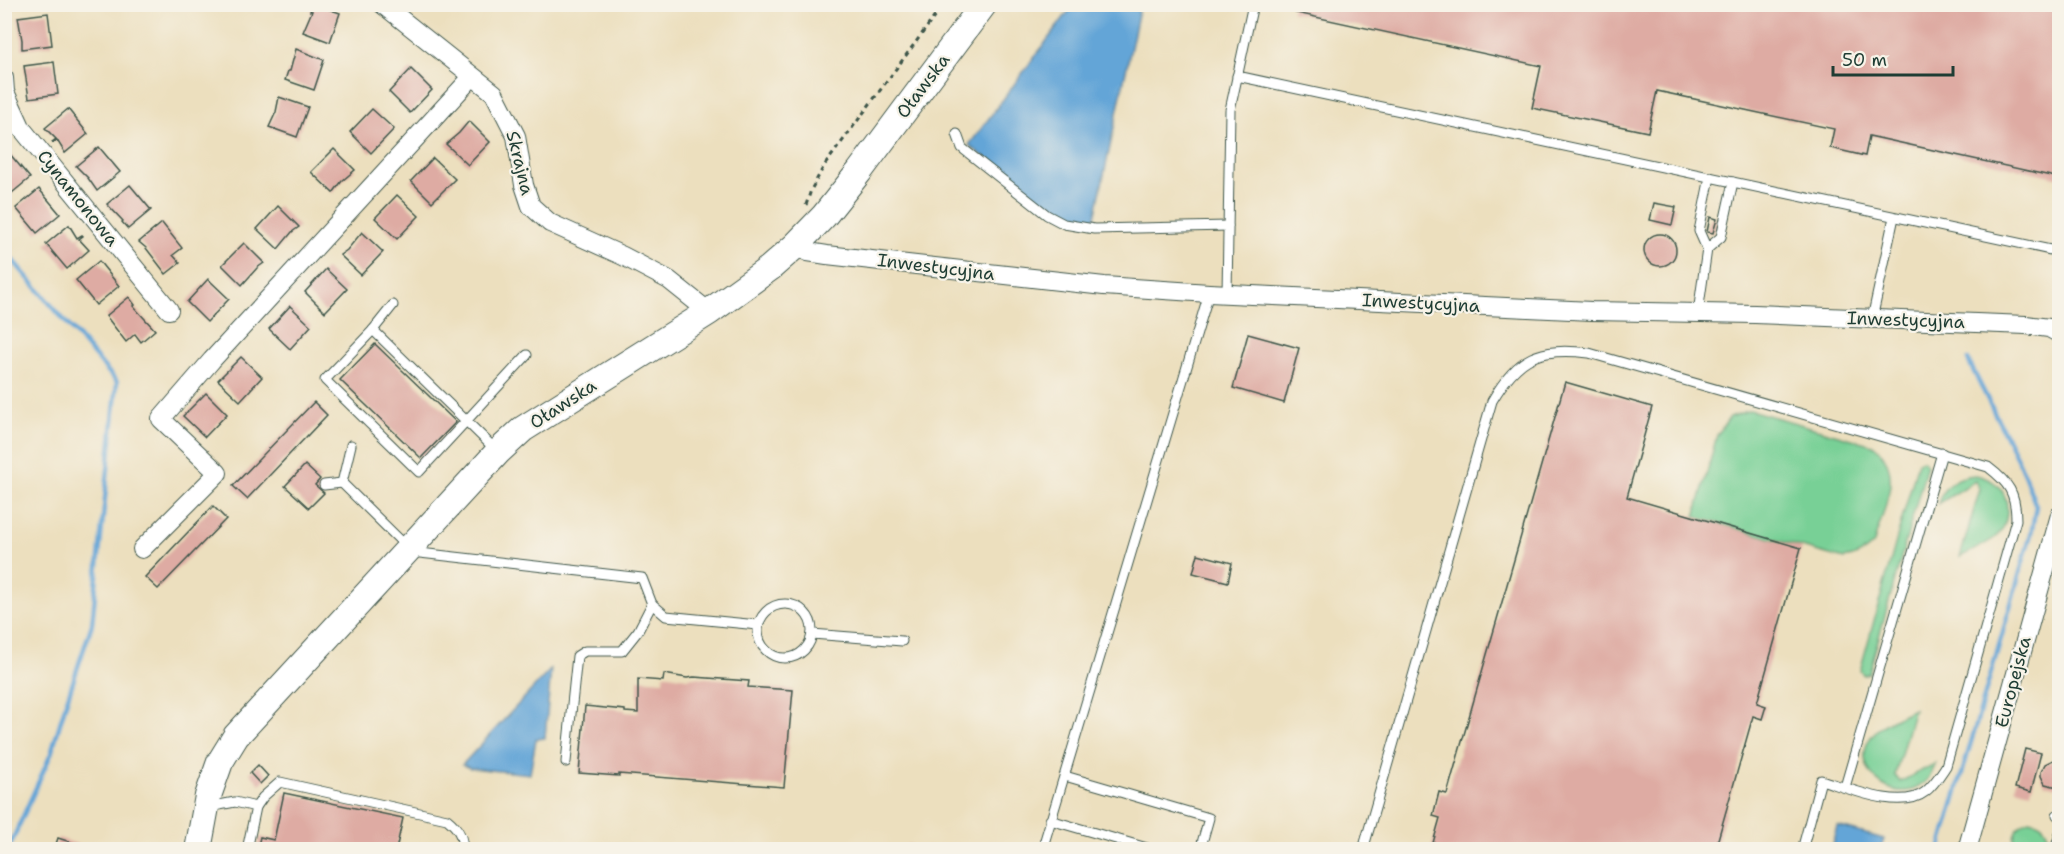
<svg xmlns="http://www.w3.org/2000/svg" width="2064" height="854" font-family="'Shantell Sans',sans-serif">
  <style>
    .green { fill: #78d096; stroke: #4c8665; stroke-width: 1.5 }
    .water { fill: #63a5d7; stroke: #417186; stroke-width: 1.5 }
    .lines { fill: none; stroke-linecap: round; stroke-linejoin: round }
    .stream { stroke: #63a5d7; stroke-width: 4.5 }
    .building { fill: #deaba3 }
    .lane-casing { stroke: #3e5549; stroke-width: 11 }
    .street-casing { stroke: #3e5549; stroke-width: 20 }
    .secondary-casing { stroke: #3e5549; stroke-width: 28 }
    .path { stroke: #3e5549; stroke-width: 3; stroke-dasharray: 4.5 4.5; stroke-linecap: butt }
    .lane { stroke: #fff; stroke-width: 9 }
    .street { stroke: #fff; stroke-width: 18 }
    .secondary { stroke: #fff; stroke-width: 26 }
    .labels { text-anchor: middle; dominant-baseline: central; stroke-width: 4.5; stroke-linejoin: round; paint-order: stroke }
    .street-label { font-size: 18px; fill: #1f3d34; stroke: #f7f3e8 }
  </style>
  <rect width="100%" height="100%" fill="#f7f3e8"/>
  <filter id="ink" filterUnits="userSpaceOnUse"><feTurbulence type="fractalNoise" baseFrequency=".0167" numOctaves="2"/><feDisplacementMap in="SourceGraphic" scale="12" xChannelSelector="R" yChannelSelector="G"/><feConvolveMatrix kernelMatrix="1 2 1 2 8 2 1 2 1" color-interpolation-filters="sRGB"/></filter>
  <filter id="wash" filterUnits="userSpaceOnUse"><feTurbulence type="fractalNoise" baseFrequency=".008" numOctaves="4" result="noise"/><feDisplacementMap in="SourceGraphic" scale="24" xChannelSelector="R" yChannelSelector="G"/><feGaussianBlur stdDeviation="1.35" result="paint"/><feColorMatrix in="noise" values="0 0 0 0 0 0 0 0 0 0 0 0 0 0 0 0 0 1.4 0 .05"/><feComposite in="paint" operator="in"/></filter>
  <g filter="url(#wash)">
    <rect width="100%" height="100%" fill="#ecdfbe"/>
    <g class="green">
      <path d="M1750 410 1873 445C1906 470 1883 509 1874 543 1865 552 1857 557 1844 559L1695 517 1717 435 1730 417Z"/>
      <path d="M1923 460 1927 465 1869 673 1864 675 1860 671 1918 462Z"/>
      <path d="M1976 475C1984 477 1991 479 1997 485 2012 499 2010 527 1993 539 1983 546 1971 551 1960 557L1980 489 1975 481 1938 504C1943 485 1957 476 1976 475Z"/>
      <path d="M1914 709 1895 775 1900 782 1936 763C1914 826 1835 769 1877 730 1887 721 1902 715 1914 709Z"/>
      <path d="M2030 820C2048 823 2050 835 2046 849H2017C2010 837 2016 824 2030 820Z"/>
    </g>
    <g class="water">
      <path d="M1074 4 1140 5 1094 222 1058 214 969 145Z"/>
      <path d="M551 669 545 738 536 739 530 774 470 768 462 765Z"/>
      <path d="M1837 826 1884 839 1881 849H1831Z"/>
    </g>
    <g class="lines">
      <g class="stream">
        <path d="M4 250 117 382 92 624 66 703 51 754 8 850"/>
        <path d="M1940 850 2031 534 2036 506 2020 464 1968 360"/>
      </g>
    </g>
    <g id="blocks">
      <g class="building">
        <path d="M313 4 340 13 330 42 303 32 312 11H310Z"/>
        <path d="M1293 4H2060V178L1869 136 1865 156 1830 148 1834 129 1657 91 1648 132 1532 108 1541 66 1292 12Z"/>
        <path d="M48 13 52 45 22 49V40L18 17Z"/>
        <path d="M296 49 324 60 314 90 285 80 288 71H290Z"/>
        <path d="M54 62 58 94 29 98 24 66Z"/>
        <path d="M411 69 432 90 410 113 389 92Z"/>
        <path d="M279 97 308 107 297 137 269 127 276 112Z"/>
        <path d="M68 109 88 134 65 153 57 140 53 143 52 142 56 139 45 128Z"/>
        <path d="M372 109 394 129 371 153 350 132Z"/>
        <path d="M469 121 490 142 468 165 446 144 459 133Z"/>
        <path d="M99 147 120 172 97 191 88 178 76 166Z"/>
        <path d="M334 149 355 170 342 181 333 193 311 172Z"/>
        <path d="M9 153 30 178 7 197 4 194V156Z"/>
        <path d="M433 158 455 179 432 202 411 181Z"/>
        <path d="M130 185 151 210 128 229 122 222 123 221 107 204Z"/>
        <path d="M39 189 60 214 37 233 16 208Z"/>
        <path d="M397 195 419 216 397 239 375 218Z"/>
        <path d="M1654 203 1676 207 1672 225 1650 220Z"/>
        <path d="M278 206 299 227 292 232 278 249 257 229Z"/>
        <path d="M1710 217 1717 219 1713 233 1707 232Z"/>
        <path d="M162 223 182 248 173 255 180 263 166 274 146 248 139 242Z"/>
        <path d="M69 225 77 238 82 235 83 236 79 239 89 250 67 269 46 244Z"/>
        <path d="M362 232 383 252 361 275 340 255 347 250Z"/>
        <circle cx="1660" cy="250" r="16"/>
        <path d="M244 243 264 263 257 268 242 285 222 265Z"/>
        <path d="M99 261 119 286 96 305 76 280Z"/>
        <path d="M326 269 347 289 325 312 305 292Z"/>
        <path d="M208 279 229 299 207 322 187 302Z"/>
        <path d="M129 297 135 305 133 306 155 330 141 342 135 334 126 342 106 316Z"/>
        <path d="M290 306 311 326 290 349 269 329Z"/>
        <path d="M1248 334 1299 348 1284 403 1233 388Z"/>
        <path d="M375 344 456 422 421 458 340 380Z"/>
        <path d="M241 357 262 377 240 401 218 380Z"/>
        <path d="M1565 382 1652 407 1627 497 1801 548 1757 703 1766 706 1762 719 1753 716 1715 850H1431L1440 818 1433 816 1439 792 1447 794Z"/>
        <path d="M206 393 227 414 205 437 183 416Z"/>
        <path d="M314 402 327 415 247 499 233 486Z"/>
        <path d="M305 465 320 479 315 485 324 493 309 508 285 486Z"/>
        <path d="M213 506 226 519 158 589 145 577Z"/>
        <path d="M1198 554 1232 563 1228 582 1193 573Z"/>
        <path d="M664 674 687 678 694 677 749 681 748 687 793 690 784 787 619 774V776L579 773 585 706 625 710V712L638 713V679L663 681Z"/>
        <path d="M2025 749 2041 753 2031 792 2015 788Z"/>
        <path d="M2053 760 2060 761 2058 787 2045 784 2041 776V772L2045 764Z"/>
        <path d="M258 765 268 776 260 784 250 773Z"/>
        <path d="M284 793 403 818 396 850H257L260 837 274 840Z"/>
        <path d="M58 838 92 849V850H54Z"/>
        <path d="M907 844 923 849V850H905Z"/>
      </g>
    </g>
  </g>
  <g filter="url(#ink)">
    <use href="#blocks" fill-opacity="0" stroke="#3e5549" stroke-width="1.5"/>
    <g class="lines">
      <g class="lane-casing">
        <g id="lane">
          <path d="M1237 76 2060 252"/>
          <path d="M957 134 962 148 1047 215 1064 224 1094 229 1228 226"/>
          <path d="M1707 249 1721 237 1733 182"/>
          <path d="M1227 294 1230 110 1253 4"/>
          <path d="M1698 313 1707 249 1699 231 1710 177"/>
          <path d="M1872 319 1894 217"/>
          <path d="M373 330 393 305"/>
          <path d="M351 445 342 483 407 547"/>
          <path d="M497 451 373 330 325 380 419 472 527 355"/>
          <path d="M324 485 342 483"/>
          <path d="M411 552 642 578 652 604 666 616 758 625"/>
          <circle cx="785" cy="631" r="27"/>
          <path d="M812 634 902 641"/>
          <path d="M566 762 577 656 585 651H622L638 631 652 604"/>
          <path d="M1065 776 1209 818 1200 850"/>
          <path d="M1845 787 1942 453"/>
          <path d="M209 805 214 806 235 802 256 807 247 850"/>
          <path d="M256 807 263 797 280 782 447 819C457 827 464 836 462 850"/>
          <path d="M2057 815H2060"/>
          <path d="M1050 820 1154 850"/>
          <path d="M1042 850 1209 293"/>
          <path d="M1363 850 1492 401C1518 356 1539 347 1589 353L1988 467C2009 483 2016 493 2016 520L1946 766C1940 775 1934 785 1925 792 1901 811 1848 788 1821 780L1802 850"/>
          <path d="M2055 850 2060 834"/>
        </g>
      </g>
      <g class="street-casing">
        <g id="street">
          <path d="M382 4 494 93 516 136 524 185 531 206 550 223 623 256 669 280 709 312"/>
          <path d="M4 78 5 92 22 129 169 310"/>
          <path d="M795 246 808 252 827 255 1104 286 1209 293 1592 311 1755 314 2026 325 2049 328 2060 334"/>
          <path d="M142 549 218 473 161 419 212 360 472 77"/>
          <path d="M1967 850 2060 515"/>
        </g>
      </g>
      <g class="secondary-casing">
        <path id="secondary" d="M198 850 208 796 220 762 236 736 498 452 523 429 709 312 770 268 795 246 824 216 859 172 984 4"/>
      </g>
      <path class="path" d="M806 205 811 190 824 166 944 4"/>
      <use href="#lane" class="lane"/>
      <use href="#street" class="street"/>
      <use href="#secondary" class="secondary"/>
    </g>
  </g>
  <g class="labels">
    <g class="street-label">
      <text transform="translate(923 86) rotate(-53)">Oławska</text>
      <text transform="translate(520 163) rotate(76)">Skrajna</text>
      <text transform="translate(78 198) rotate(51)">Cynamonowa</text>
      <text transform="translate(936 267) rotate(7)">Inwestycyjna</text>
      <text transform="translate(1421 303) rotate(3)">Inwestycyjna</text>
      <text transform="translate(1906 320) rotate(2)">Inwestycyjna</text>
      <text transform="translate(563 404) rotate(-33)">Oławska</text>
      <text transform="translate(2013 682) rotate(-75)">Europejska</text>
    </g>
  </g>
  <rect width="2064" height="854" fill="none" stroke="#f7f3e8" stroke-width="24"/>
  <path d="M1833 66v9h120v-9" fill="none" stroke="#1f3d34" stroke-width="3"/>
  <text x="1842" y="66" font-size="18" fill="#1f3d34" stroke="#f7f3e8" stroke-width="4.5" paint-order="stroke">50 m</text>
</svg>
